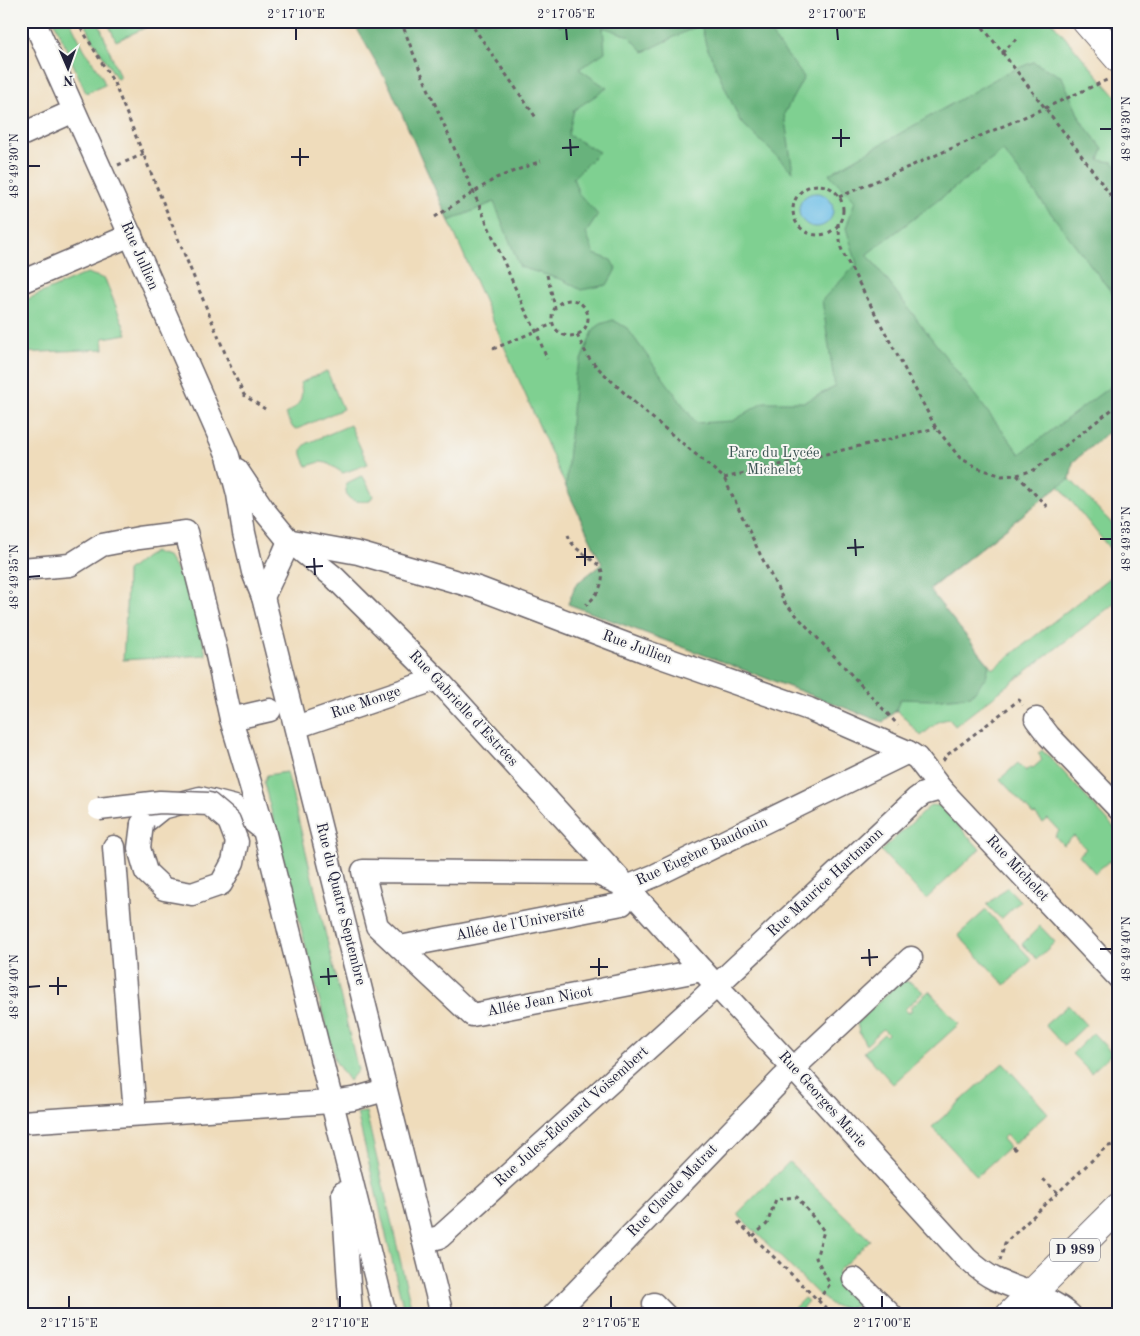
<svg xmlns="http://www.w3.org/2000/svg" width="1140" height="1336" font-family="'Old Standard TT',serif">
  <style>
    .green { fill: #7fd091; stroke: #507966 }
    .forest { fill: #67b27b; stroke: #446a5b }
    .water { fill: #6abde6; stroke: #467090 }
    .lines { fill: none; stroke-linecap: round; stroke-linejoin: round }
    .minor-casing { stroke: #6a6368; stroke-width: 25 }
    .major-casing { stroke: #6a6368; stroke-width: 30 }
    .path { stroke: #6a6368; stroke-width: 3; stroke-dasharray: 4 4; stroke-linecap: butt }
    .minor { stroke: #fff; stroke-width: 22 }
    .major { stroke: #fff; stroke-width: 28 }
    .minor-bridge-casing { stroke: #6a6368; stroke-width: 25; stroke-linecap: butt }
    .minor-bridge { stroke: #fff; stroke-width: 22 }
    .ticks { fill: none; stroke: #22223b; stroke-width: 2 }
    .labels { text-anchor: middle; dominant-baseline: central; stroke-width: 4; stroke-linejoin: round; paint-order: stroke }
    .shield { fill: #f6f6f2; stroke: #626272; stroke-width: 1 }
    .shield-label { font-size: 14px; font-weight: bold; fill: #22223b }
    .street-label { font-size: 15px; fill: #22223b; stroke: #f6f6f2 }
    .park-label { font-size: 15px; fill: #3e5655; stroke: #f6f6f2 }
    .neatline { fill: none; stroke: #22223b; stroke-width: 2 }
    .ticks-label { font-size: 12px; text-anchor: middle; fill: #22223b }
  </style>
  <rect width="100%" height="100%" fill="#f6f6f2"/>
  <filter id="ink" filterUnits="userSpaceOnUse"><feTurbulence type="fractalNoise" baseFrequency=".02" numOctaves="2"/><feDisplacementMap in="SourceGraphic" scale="10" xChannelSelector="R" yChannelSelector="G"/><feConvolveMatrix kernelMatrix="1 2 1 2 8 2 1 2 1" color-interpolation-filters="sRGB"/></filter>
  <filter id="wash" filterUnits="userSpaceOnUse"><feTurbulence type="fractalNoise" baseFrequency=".0096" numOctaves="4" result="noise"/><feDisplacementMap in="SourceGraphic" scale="20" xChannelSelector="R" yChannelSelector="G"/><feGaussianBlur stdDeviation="1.12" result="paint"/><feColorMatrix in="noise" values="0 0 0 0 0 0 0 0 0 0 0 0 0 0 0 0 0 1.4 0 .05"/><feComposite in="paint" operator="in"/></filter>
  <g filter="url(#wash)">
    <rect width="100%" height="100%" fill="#efdcbb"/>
    <g class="green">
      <path d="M54 21H70C76 33 82 46 89 57 95 66 102 74 105 85L86 93Z"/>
      <path d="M84 21H98L120 78 117 79 93 40Z"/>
      <path d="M107 21H160L116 41Z"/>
      <path d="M353 21H1051L1119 100V423L1073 462 1070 479 1119 531V560L1059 486 929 590 993 669 1119 570V600L955 726 949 719 939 721 921 736 897 710 883 722 568 604 576 584 602 564 566 487 390 87Z"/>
      <path d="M87 273 105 279 127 334 103 338 104 349 21 353V302Z"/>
      <path d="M327 371 343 409 297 429 293 428 285 414C298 407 305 399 300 383Z"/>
      <path d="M350 425 368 464 343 473 327 463 320 462 307 466C302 456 298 449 308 443Z"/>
      <path d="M361 476 364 478 373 496 370 501C364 502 352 502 348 497 346 495 346 487 345 484Z"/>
      <path d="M154 552 167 556 191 591 206 655 123 660 126 612 127 571 145 557Z"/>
      <path d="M1042 750 1045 754 1046 753 1119 833V871L1109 861 1095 873 1079 855 1086 849 1074 836 1063 845 1055 836 1059 831 1048 819 1043 823 1035 814 1033 815 1000 779 1018 763 1026 771 1031 767 1033 768 1042 760 1040 758 1041 757 1038 754Z"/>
      <path d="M287 772 358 1070 349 1081 335 1061 264 783 267 775Z"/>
      <path d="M931 805 940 806 980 849 926 899 881 851Z"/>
      <path d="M1007 887 1020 901 1001 919 987 905Z"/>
      <path d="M986 910 1032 960 1005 985 958 935Z"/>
      <path d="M1040 926 1055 942 1037 959 1022 944Z"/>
      <path d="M901 980C911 982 916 985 923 992L905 1009 908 1013 912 1010 910 1008 929 991 959 1024 893 1084 864 1052 884 1034 886 1036 888 1034 883 1029 866 1045 859 1032 857 1023Z"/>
      <path d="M1068 1005 1086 1025 1064 1046 1045 1025Z"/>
      <path d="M1093 1033 1112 1053 1091 1073 1072 1054Z"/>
      <path d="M1003 1063 1048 1113 1014 1144 1006 1135 1002 1139 1009 1147 977 1176 932 1127Z"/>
      <path d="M366 1112 413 1315H405L357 1113Z"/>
      <path d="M789 1162 870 1240 837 1272 866 1303 849 1308 833 1306 819 1295 737 1214Z"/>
      <path d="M804 1298 808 1301 802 1308 809 1315H799L793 1309Z"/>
    </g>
    <g class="forest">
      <path d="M356 21H559L560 27 563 21H761L804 77 784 114 793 172 740 121 706 45 701 24 644 52 629 36 603 27 605 52 579 69 607 88 574 110 568 135 599 152 573 178 579 194 598 215 586 233 594 254 611 260 616 269 607 285 581 290 563 280 520 267 494 202 449 221 390 87 356 27Z"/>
      <path d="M1033 62 1062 77 1081 121 1103 149 1099 160 1113 162 1119 169V302L1003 151 867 254 1020 454 1119 380V423L1073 462 1070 479 1059 486 929 589 989 665 986 677 971 696 931 700 900 699 896 710 883 722 568 604 576 584 602 564 566 487 575 374 594 329 601 324 613 320 627 328 696 423 733 421 764 402H804L835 387 822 300 857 264 846 228 855 201 829 174 1004 74Z"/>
    </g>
    <circle class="water" cx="816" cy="210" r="17"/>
  </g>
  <g filter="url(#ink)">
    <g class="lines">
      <g class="minor-casing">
        <g id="minor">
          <path d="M34 21 145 268 228 456 238 494 244 533 253 572 263 597 442 1315"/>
          <path d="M21 135 74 111"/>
          <path d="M21 282 131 235"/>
          <path d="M237 470 266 513 289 541 334 577 437 679 627 887 702 970 793 1068 966 1258C975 1266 984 1274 995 1279 1020 1291 1049 1296 1070 1315"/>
          <path d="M292 541 358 553 478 588 644 651 809 709 908 752 917 758 941 789 1119 978"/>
          <path d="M21 569 70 565 102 545 139 538 186 532 216 651 231 719 270 710"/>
          <path d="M263 597 283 555 289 541"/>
          <path d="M231 719 264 830"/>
          <path d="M1036 719 1049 736 1119 809"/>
          <path d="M296 727 437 679"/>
          <path d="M142 824 162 808 200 798 235 807 264 830 385 1315"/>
          <path d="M114 847 135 1114"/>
          <path d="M400 947 622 904 627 887"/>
          <path d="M702 970 472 1015 377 926 363 871 596 873 627 887 656 875 908 752"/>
          <path d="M21 1122 331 1102 353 1099 385 1090"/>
          <path d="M343 1193 351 1315"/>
          <path d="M424 1241 440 1237 700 1001 916 799 923 794 941 789"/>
          <path d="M854 1279 891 1315"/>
          <path d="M654 1304 665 1315"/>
          <path d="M554 1315 783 1078 911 958"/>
        </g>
      </g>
      <g class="major-casing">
        <g id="major">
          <path d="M1086 21 1119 59"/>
          <path d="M1010 1315 1119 1207"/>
        </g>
      </g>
      <g class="path">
        <path d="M77 21 114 83 232 370 244 395 265 409"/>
        <path d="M401 21 417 63 524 308 536 331 547 359"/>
        <path d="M469 21 537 119"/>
        <path d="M978 21 1076 148 1119 207"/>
        <path d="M1002 53 1017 38"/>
        <path d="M118 165 144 154"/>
        <circle cx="818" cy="210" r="25"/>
        <path d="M839 197 1045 108 1109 79"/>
        <path d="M435 217 496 178 541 161"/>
        <path d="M838 223 841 248 844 255 936 428 960 458 978 468 1002 476 1017 475 1034 470 1119 404"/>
        <path d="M547 275 555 307"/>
        <circle cx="570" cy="318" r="18"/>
        <path d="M577 335 588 357 601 371 638 406 724 478 760 554 785 603 898 725"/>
        <path d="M493 349 553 324"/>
        <path d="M1017 475 1049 509"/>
        <path d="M724 478 936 428"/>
        <path d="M568 535 571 542 576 548 600 566C607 581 597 596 586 605"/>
        <path d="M943 761 947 755 1019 700 1023 705"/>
        <path d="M1013 1147 1017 1151"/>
        <path d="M1043 1179 1058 1193"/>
        <path d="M738 1222 833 1315"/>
        <path d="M753 1236 767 1224 776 1199 797 1197 824 1231 816 1258 830 1284 818 1300"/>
        <path d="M1000 1261 1005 1243 1106 1147 1119 1143"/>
        <path d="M793 1312 795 1315"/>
        <path d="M845 1315 860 1313"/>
      </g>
      <use href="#minor" class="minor"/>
      <use href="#major" class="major"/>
      <g class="minor-bridge-casing">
        <path id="minor-bridge" d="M99 809 160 802 209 804 229 821 237 842 233 862 221 884 192 894 164 889 146 872 139 848 142 824"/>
      </g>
      <use href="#minor-bridge" class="minor-bridge"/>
    </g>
  </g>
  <path class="ticks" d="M296 28V40M566 28 567 40M837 28 838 40M841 129V147M1100 129H1112M832 138H850M570 139 571 156M300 148V166M562 148 579 147M291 157H309M28 166H40M855 539 856 556M1100 539H1112M585 548V566M847 548 864 547M576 557H594M314 558 315 575M306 567 323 566M28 577 40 576M869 949 870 966M1100 949H1112M599 958V976M861 958 878 957M590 967H608M328 968 329 985M58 977V995M320 977 337 976M49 986H67M28 987 40 986M69 1296V1308M340 1296V1308M611 1296V1308M882 1296V1308"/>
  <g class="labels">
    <rect class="shield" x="1050" y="1238.5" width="50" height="23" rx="4"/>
    <g class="shield-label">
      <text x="1075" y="1250">D 989</text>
    </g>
    <g class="street-label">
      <text transform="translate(139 256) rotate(66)">Rue Jullien</text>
      <text transform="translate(637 648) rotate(20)">Rue Jullien</text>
      <text transform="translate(366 703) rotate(-19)">Rue Monge</text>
      <text transform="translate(463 709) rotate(47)">Rue Gabrielle d'Estrées</text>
      <text transform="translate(702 852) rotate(-25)">Rue Eugène Baudouin</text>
      <text transform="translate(1017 869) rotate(47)">Rue Michelet</text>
      <text transform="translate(826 883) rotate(-43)">Rue Maurice Hartmann</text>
      <text transform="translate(340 904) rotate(76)">Rue du Quatre Septembre</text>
      <text transform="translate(520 924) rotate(-11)">Allée de l'Université</text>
      <text transform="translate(540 1002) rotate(-11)">Allée Jean Nicot</text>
      <text transform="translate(822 1100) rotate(48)">Rue Georges Marie</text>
      <text transform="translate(572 1117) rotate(-42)">Rue Jules-Édouard Voisembert</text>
      <text transform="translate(673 1191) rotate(-46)">Rue Claude Matrat</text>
    </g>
    <g class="park-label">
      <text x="774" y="453">Parc du Lycée<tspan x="774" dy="17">Michelet</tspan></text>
    </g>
  </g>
  <rect width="1140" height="1336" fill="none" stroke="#f6f6f2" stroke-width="55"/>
  <g transform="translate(68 68) rotate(178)" stroke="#f6f6f2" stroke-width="4" paint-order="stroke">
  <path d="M0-4L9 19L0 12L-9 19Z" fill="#22223b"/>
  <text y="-8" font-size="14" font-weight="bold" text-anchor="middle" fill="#22223b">N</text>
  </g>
  <rect x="28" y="28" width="1084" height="1280" class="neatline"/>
  <g class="ticks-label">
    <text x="296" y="18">2°17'10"E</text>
    <text x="566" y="18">2°17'05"E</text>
    <text x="837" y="18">2°17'00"E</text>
    <text transform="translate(1126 129) rotate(-90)" y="4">48°49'30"N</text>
    <text transform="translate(14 166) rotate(-90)" y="4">48°49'30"N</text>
    <text transform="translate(1126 539) rotate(-90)" y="4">48°49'35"N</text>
    <text transform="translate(14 577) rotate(-90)" y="4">48°49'35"N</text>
    <text transform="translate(1126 949) rotate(-90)" y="4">48°49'40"N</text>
    <text transform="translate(14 987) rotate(-90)" y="4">48°49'40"N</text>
    <text x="69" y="1327">2°17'15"E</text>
    <text x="340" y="1327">2°17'10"E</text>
    <text x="611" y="1327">2°17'05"E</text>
    <text x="882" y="1327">2°17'00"E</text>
  </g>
</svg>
